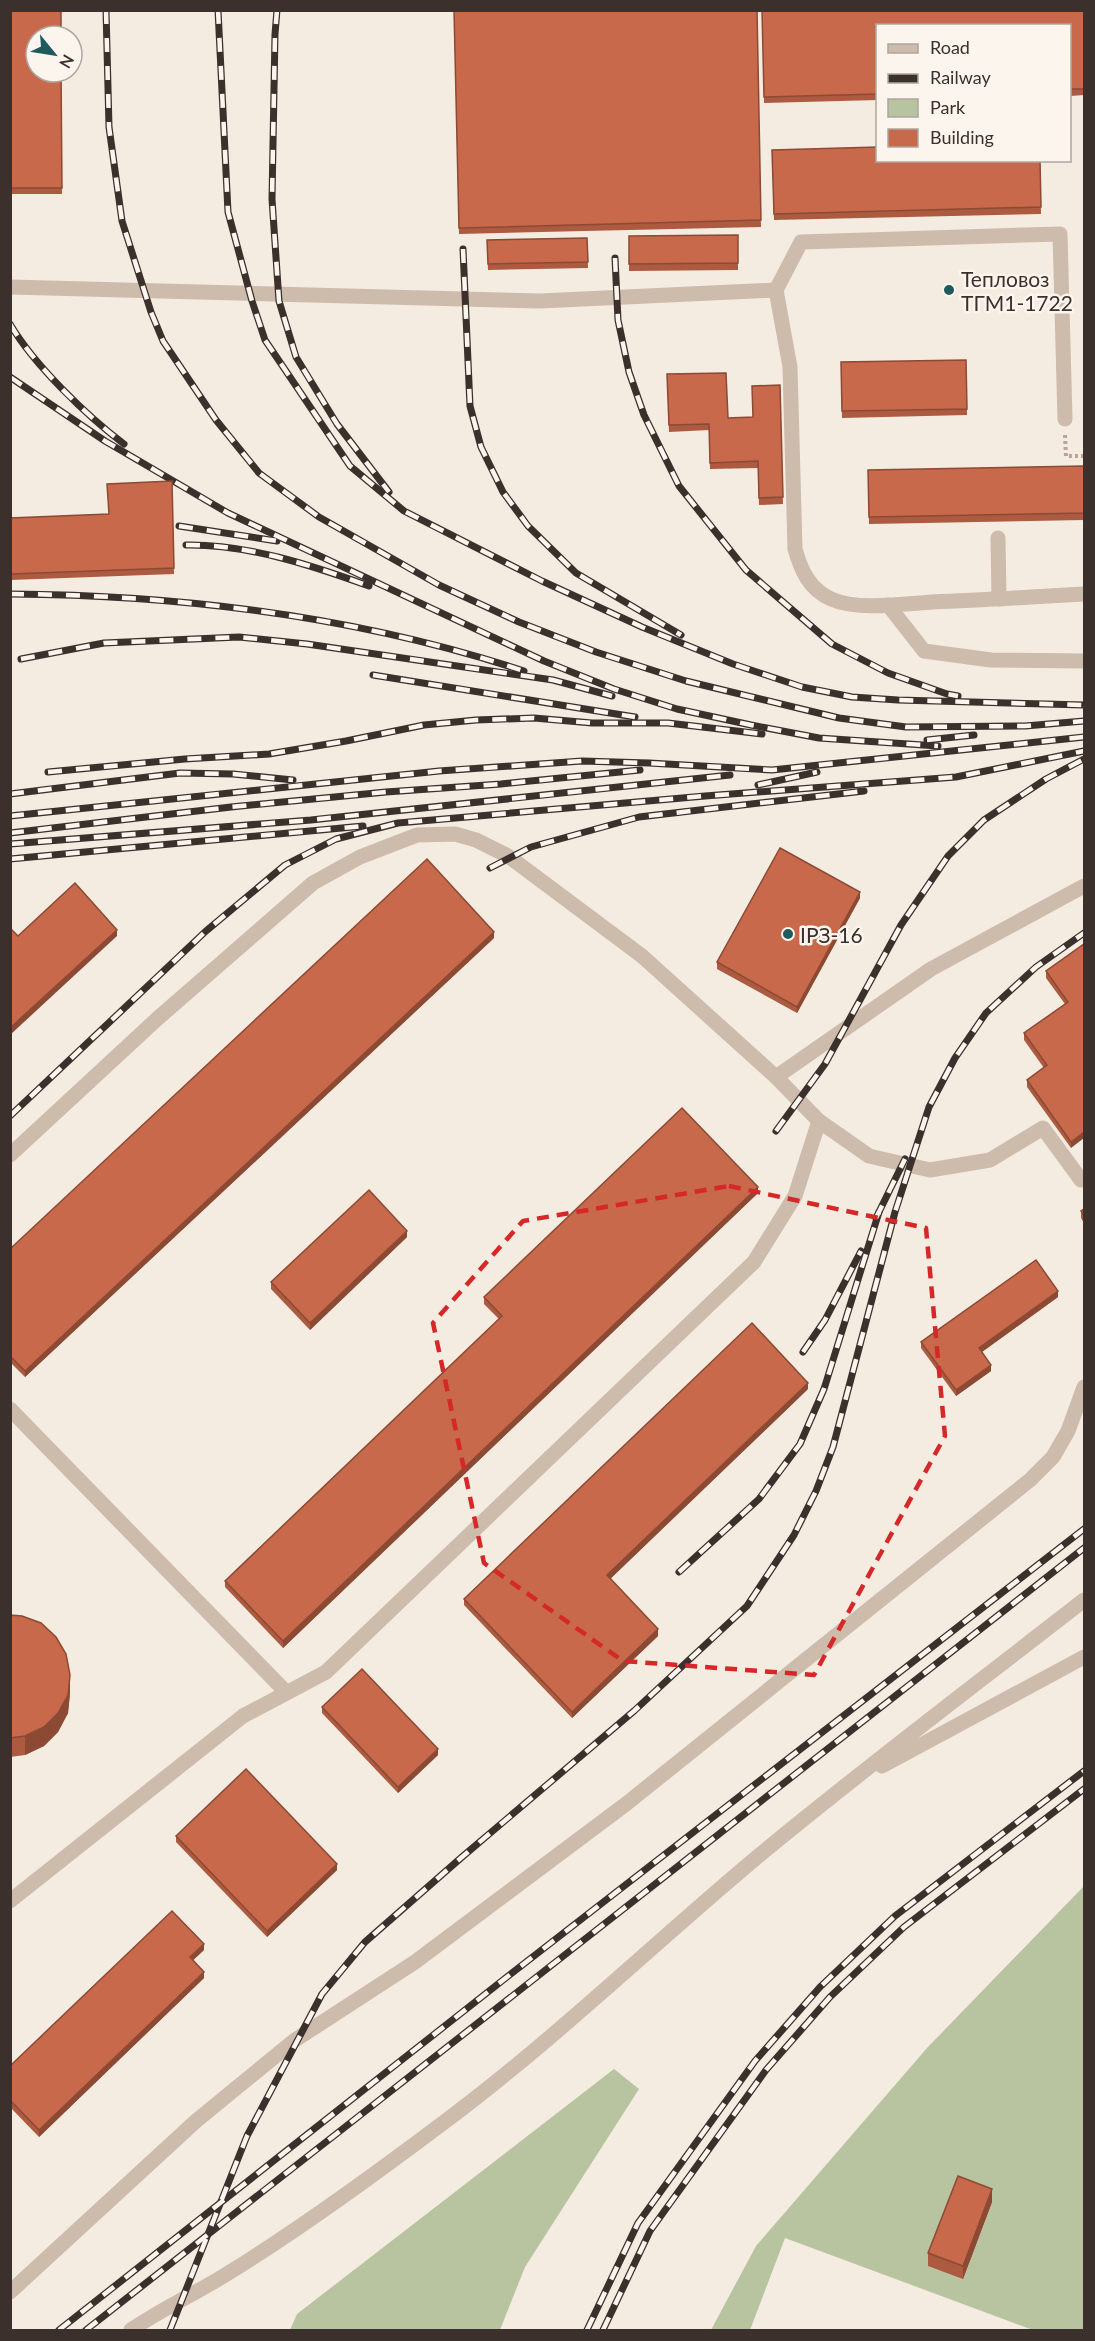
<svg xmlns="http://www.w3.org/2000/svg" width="1095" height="2341" font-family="Lato,sans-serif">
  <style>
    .green { fill: #b8c4a0 }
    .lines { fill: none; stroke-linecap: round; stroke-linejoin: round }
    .path { stroke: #b9a596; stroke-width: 4; stroke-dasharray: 3 3; stroke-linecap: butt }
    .minor { stroke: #cdbbac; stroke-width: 15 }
    .rail-casing { stroke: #3b302b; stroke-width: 7 }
    .rail { stroke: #fbf5ee; stroke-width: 4.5; stroke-dasharray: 14; stroke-linecap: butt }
    .wall { fill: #ac5a40 }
    .shaded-wall { fill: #8c4a34 }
    .building { fill: #c8694b; stroke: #8c4a34; stroke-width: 1.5 }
    .marked { fill: none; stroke: #d62828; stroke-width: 4.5; stroke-dasharray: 12 8; stroke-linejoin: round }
    .poi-dot { fill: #1f5a5e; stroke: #fbf5ee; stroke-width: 2 }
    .labels { text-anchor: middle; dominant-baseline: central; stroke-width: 5; stroke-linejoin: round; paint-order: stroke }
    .poi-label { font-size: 21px; fill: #3b302b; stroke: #fbf5ee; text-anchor: start }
  </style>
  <rect width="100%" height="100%" fill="#f4ebe1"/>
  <g class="green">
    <path d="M1084 1886V2330H1033L785 2238 750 2330H711L756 2246 927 2048Z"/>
    <path d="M614 2069 639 2089 525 2267 500 2330H290L297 2314Z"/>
  </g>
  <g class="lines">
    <path class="path" d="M1065 435 1066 456H1084"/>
    <g class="minor">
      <path d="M10 287 540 301 776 290"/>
      <path d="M1065 419 1060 234 801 242 776 290 790 367 795 549C801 570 809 589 831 599 858 611 903 604 932 602 983 600 1034 597 1084 594"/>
      <path d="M998 538 999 599"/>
      <path d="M888 605 924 651 991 660 1084 661"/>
      <path d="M776 1077 931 969 1084 886"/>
      <path d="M10 1155 157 1019 313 883 360 857 417 835 455 834 476 840 508 856 642 956 776 1077 819 1121 869 1156 930 1170 990 1160 1043 1128 1081 1180 1084 1178"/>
      <path d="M10 1409 287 1693"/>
      <path d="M882 1766 1084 1657"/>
      <path d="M10 1901 243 1716 326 1672 754 1262 795 1196 819 1121"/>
      <path d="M10 2292 196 2121 295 2040 415 1962 626 1804 1030 1480 1053 1457 1068 1431 1084 1387"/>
      <path d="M131 2330C163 2308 197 2293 230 2272 303 2227 374 2175 443 2123 553 2041 651 1946 756 1858 863 1769 975 1685 1084 1600"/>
    </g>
    <g class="rail-casing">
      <g id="rail">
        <path d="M106 10 109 127 122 221 151 312 163 341 216 420 259 473 319 517 439 585 519 622 596 652 686 681 839 718 906 727 1025 726 1084 721"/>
        <path d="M218 10 228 212 252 301 265 340 350 466 404 511 542 581 642 627 733 664 802 687 852 697 898 700 1084 705"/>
        <path d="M277 10 275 34 272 199 279 301 296 357 337 424 389 492"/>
        <path d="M463 249 470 406 481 447 503 492 528 526 576 573 681 635"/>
        <path d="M615 258 618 320 629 372 644 415 679 486 746 570 832 644 888 673 947 694 958 696"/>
        <path d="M10 324C34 365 87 416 124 444"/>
        <path d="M10 377 105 441 228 513 544 661 614 689 677 709 751 725 819 738 938 746"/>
        <path d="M179 526 277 541"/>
        <path d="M186 545C247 544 311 565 369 586"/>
        <path d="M10 594C183 595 360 617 524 671"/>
        <path d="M21 659 104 643 239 637 307 644 553 680 612 696"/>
        <path d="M373 675 635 717"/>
        <path d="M927 740 974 735"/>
        <path d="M48 772 185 759 269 754 346 741 424 725 476 720 534 718 592 723H668L762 734"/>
        <path d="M758 785 817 772"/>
        <path d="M10 794 180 773 233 774 293 780"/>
        <path d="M10 816 439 771 582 761 649 763 772 770 1084 737"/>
        <path d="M10 833 231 807 386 792 501 784 640 770"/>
        <path d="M10 844 311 820 730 775"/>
        <path d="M10 859 363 826"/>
        <path d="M490 868 531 847 639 817 864 791"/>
        <path d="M10 1116 206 931 285 865 336 839 398 823 705 796 956 777 1084 751"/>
        <path d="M776 1131 825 1064 901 925 948 856 984 820 1046 779 1084 759"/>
        <path d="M876 1218 905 1159"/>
        <path d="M803 1352 825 1320 861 1251"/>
        <path d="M679 1572 759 1499 800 1444 824 1389 879 1212"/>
        <path d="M59 2330 512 1973 1084 1529"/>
        <path d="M86 2330 1084 1548"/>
        <path d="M170 2330 247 2136 322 1994 365 1942 462 1857 634 1711 747 1606 794 1535 816 1491 833 1447 895 1212 929 1107 955 1058 986 1013 1036 967 1084 933"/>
        <path d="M587 2330 638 2223 755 2061 820 1987 895 1916 1084 1771"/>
        <path d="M603 2330 650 2231 766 2070 830 1997 904 1927 1084 1789"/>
      </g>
    </g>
    <use href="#rail" class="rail"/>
  </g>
  <g class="wall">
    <path d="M10 10 61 72 62 194H10Z"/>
    <path d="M454 10H757L761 227 459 234Z"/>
    <path d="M762 10H1084V95L1070 96V26H878V100L764 103Z"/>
    <path d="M772 150 1040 160 1041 214 774 220Z"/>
    <path d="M738 235V270L629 271V236Z"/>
    <path d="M587 238 588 268 488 270 487 240Z"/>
    <path d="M966 360 967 415 842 418 841 362Z"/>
    <path d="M667 374 728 418 753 417 780 385 783 504 759 505 758 468 710 469 709 430 669 432Z"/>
    <path d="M1084 466V520L869 524 868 470Z"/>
    <path d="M172 481 174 574 10 580V518L108 514Z"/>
    <path d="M860 898 797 1013 717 969V962Z"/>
    <path d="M494 938 25 1377 10 1362V1249Z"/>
    <path d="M1084 944 1071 1148 1027 1087V1080L1044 1068 1024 1040V1033L1065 1004 1046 978V971Z"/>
    <path d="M758 1193 283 1648 225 1587V1581L499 1319 484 1304V1297Z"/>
    <path d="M1084 1209V1223L1081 1218V1211Z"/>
    <path d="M407 1237 310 1330 271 1289V1282Z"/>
    <path d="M1058 1297 982 1352 991 1371 956 1396 921 1348V1342Z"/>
    <path d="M808 1389 610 1579 658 1636 572 1718 464 1605V1599Z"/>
    <path d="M10 1615 70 1693 68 1713 58 1732 44 1746 25 1755 10 1757Z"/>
    <path d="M322 1707 438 1755 398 1793 322 1713Z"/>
    <path d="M176 1836 337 1870 267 1937 176 1842Z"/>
    <path d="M204 1950 193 1960 204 1978 39 2137 10 2107V2066Z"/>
    <path d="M992 2202 963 2279 928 2266V2253Z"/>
  </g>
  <g class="shaded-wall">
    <path d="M860 892V898L797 1013V1007Z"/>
    <path d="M117 930V936L10 1035V1028Z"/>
    <path d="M494 932V938L25 1377V1371Z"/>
    <path d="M1084 1132V1138L1071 1148V1142Z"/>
    <path d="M758 1187V1193L283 1648V1641Z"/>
    <path d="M407 1231V1237L310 1330V1323Z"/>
    <path d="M1058 1291V1297L979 1354V1348Z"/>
    <path d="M991 1365V1371L956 1396V1390Z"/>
    <path d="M808 1383V1389L607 1582V1575Z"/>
    <path d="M658 1629V1636L572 1718V1712Z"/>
    <path d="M70 1675V1693L68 1713 58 1732 44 1746 25 1755V1736Z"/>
    <path d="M438 1749V1755L398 1793V1787Z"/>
    <path d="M337 1864V1870L267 1937V1931Z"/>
    <path d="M204 1944V1950L190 1963V1957Z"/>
    <path d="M204 1972V1978L39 2137V2130Z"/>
    <path d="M992 2189V2202L963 2279V2266Z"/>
  </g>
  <g class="building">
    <path d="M10 10H61V36H36V72H61L62 188H10Z"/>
    <path d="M454 10H757L761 220 459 228Z"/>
    <path d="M762 10H1084V89H1070V26H878V94L764 97Z"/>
    <path d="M878 147V160H1040L1041 207 774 214 772 150Z"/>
    <path d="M738 235V263L629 264V236Z"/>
    <path d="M587 238 588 262 488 264 487 240Z"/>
    <path d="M966 360 967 409 842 411 841 362Z"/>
    <path d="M726 373 728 418 753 417 752 386 780 385 783 497 759 498 758 461 710 463 709 424 669 425 667 374Z"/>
    <path d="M1084 466V513L869 517 868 470Z"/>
    <path d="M172 481 174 568 10 574V518L109 514 107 484Z"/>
    <path d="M780 848 860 892 797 1007 717 962Z"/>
    <path d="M427 859 494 932 25 1371 10 1356V1249Z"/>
    <path d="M75 883 117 930 10 1028V928L18 936Z"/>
    <path d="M1084 944V1132L1071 1142 1027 1080 1047 1065 1024 1033 1068 1002 1046 971Z"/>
    <path d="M682 1108 758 1187 283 1641 225 1581 502 1316 484 1297Z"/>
    <path d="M369 1190 407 1231 310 1323 271 1282Z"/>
    <path d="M1084 1209V1216L1081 1211Z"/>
    <path d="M1036 1260 1058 1291 979 1348 991 1365 956 1390 921 1342Z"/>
    <path d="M752 1323 808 1383 607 1575 658 1629 572 1712 464 1599Z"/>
    <path d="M10 1615 22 1616 41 1623 56 1637 66 1654 70 1675 68 1695 58 1713 44 1727 25 1736 10 1738Z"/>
    <path d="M362 1669 438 1749 398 1787 322 1707Z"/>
    <path d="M246 1769 337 1864 267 1931 176 1836Z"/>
    <path d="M172 1911 204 1944 190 1957 204 1972 39 2130 10 2100V2066Z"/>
    <path d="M958 2176 992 2189 963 2266 928 2253Z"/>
  </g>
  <path class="marked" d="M729 1186 926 1228 945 1436 814 1675 623 1661 484 1563 433 1323 523 1221Z"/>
  <g class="poi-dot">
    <circle cx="949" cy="290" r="6"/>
    <circle cx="788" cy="934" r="6"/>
  </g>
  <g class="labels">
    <g class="poi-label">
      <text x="961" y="278">Тепловоз<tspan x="961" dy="24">ТГМ1-1722</tspan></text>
      <text x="800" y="934">ІРЗ-16</text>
    </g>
  </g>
  <rect width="1095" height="2341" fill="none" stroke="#3b302b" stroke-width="24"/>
  <rect x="876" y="24" width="195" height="138" fill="#fbf5ee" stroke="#aea6a0" stroke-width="1.5"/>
  <rect x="888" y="44" width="30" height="9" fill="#cdbbac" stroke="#aea6a0" stroke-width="1.5"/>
  <text x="930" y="54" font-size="18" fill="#3b302b">Road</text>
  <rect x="888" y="74" width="30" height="9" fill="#3b302b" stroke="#aea6a0" stroke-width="1.5"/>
  <text x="930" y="84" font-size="18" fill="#3b302b">Railway</text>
  <rect x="888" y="99" width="30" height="18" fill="#b8c4a0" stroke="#aea6a0" stroke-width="1.5"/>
  <text x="930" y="114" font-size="18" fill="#3b302b">Park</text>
  <rect x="888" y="129" width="30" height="18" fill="#c8694b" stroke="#aea6a0" stroke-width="1.5"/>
  <text x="930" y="144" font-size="18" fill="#3b302b">Building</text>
  <g transform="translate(54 54) rotate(120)"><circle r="28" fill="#fbf5ee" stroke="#aea6a0" stroke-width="1.5"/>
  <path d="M0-4.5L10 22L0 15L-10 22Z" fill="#1f5a5e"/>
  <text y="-9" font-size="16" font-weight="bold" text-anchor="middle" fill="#3b302b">N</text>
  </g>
</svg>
